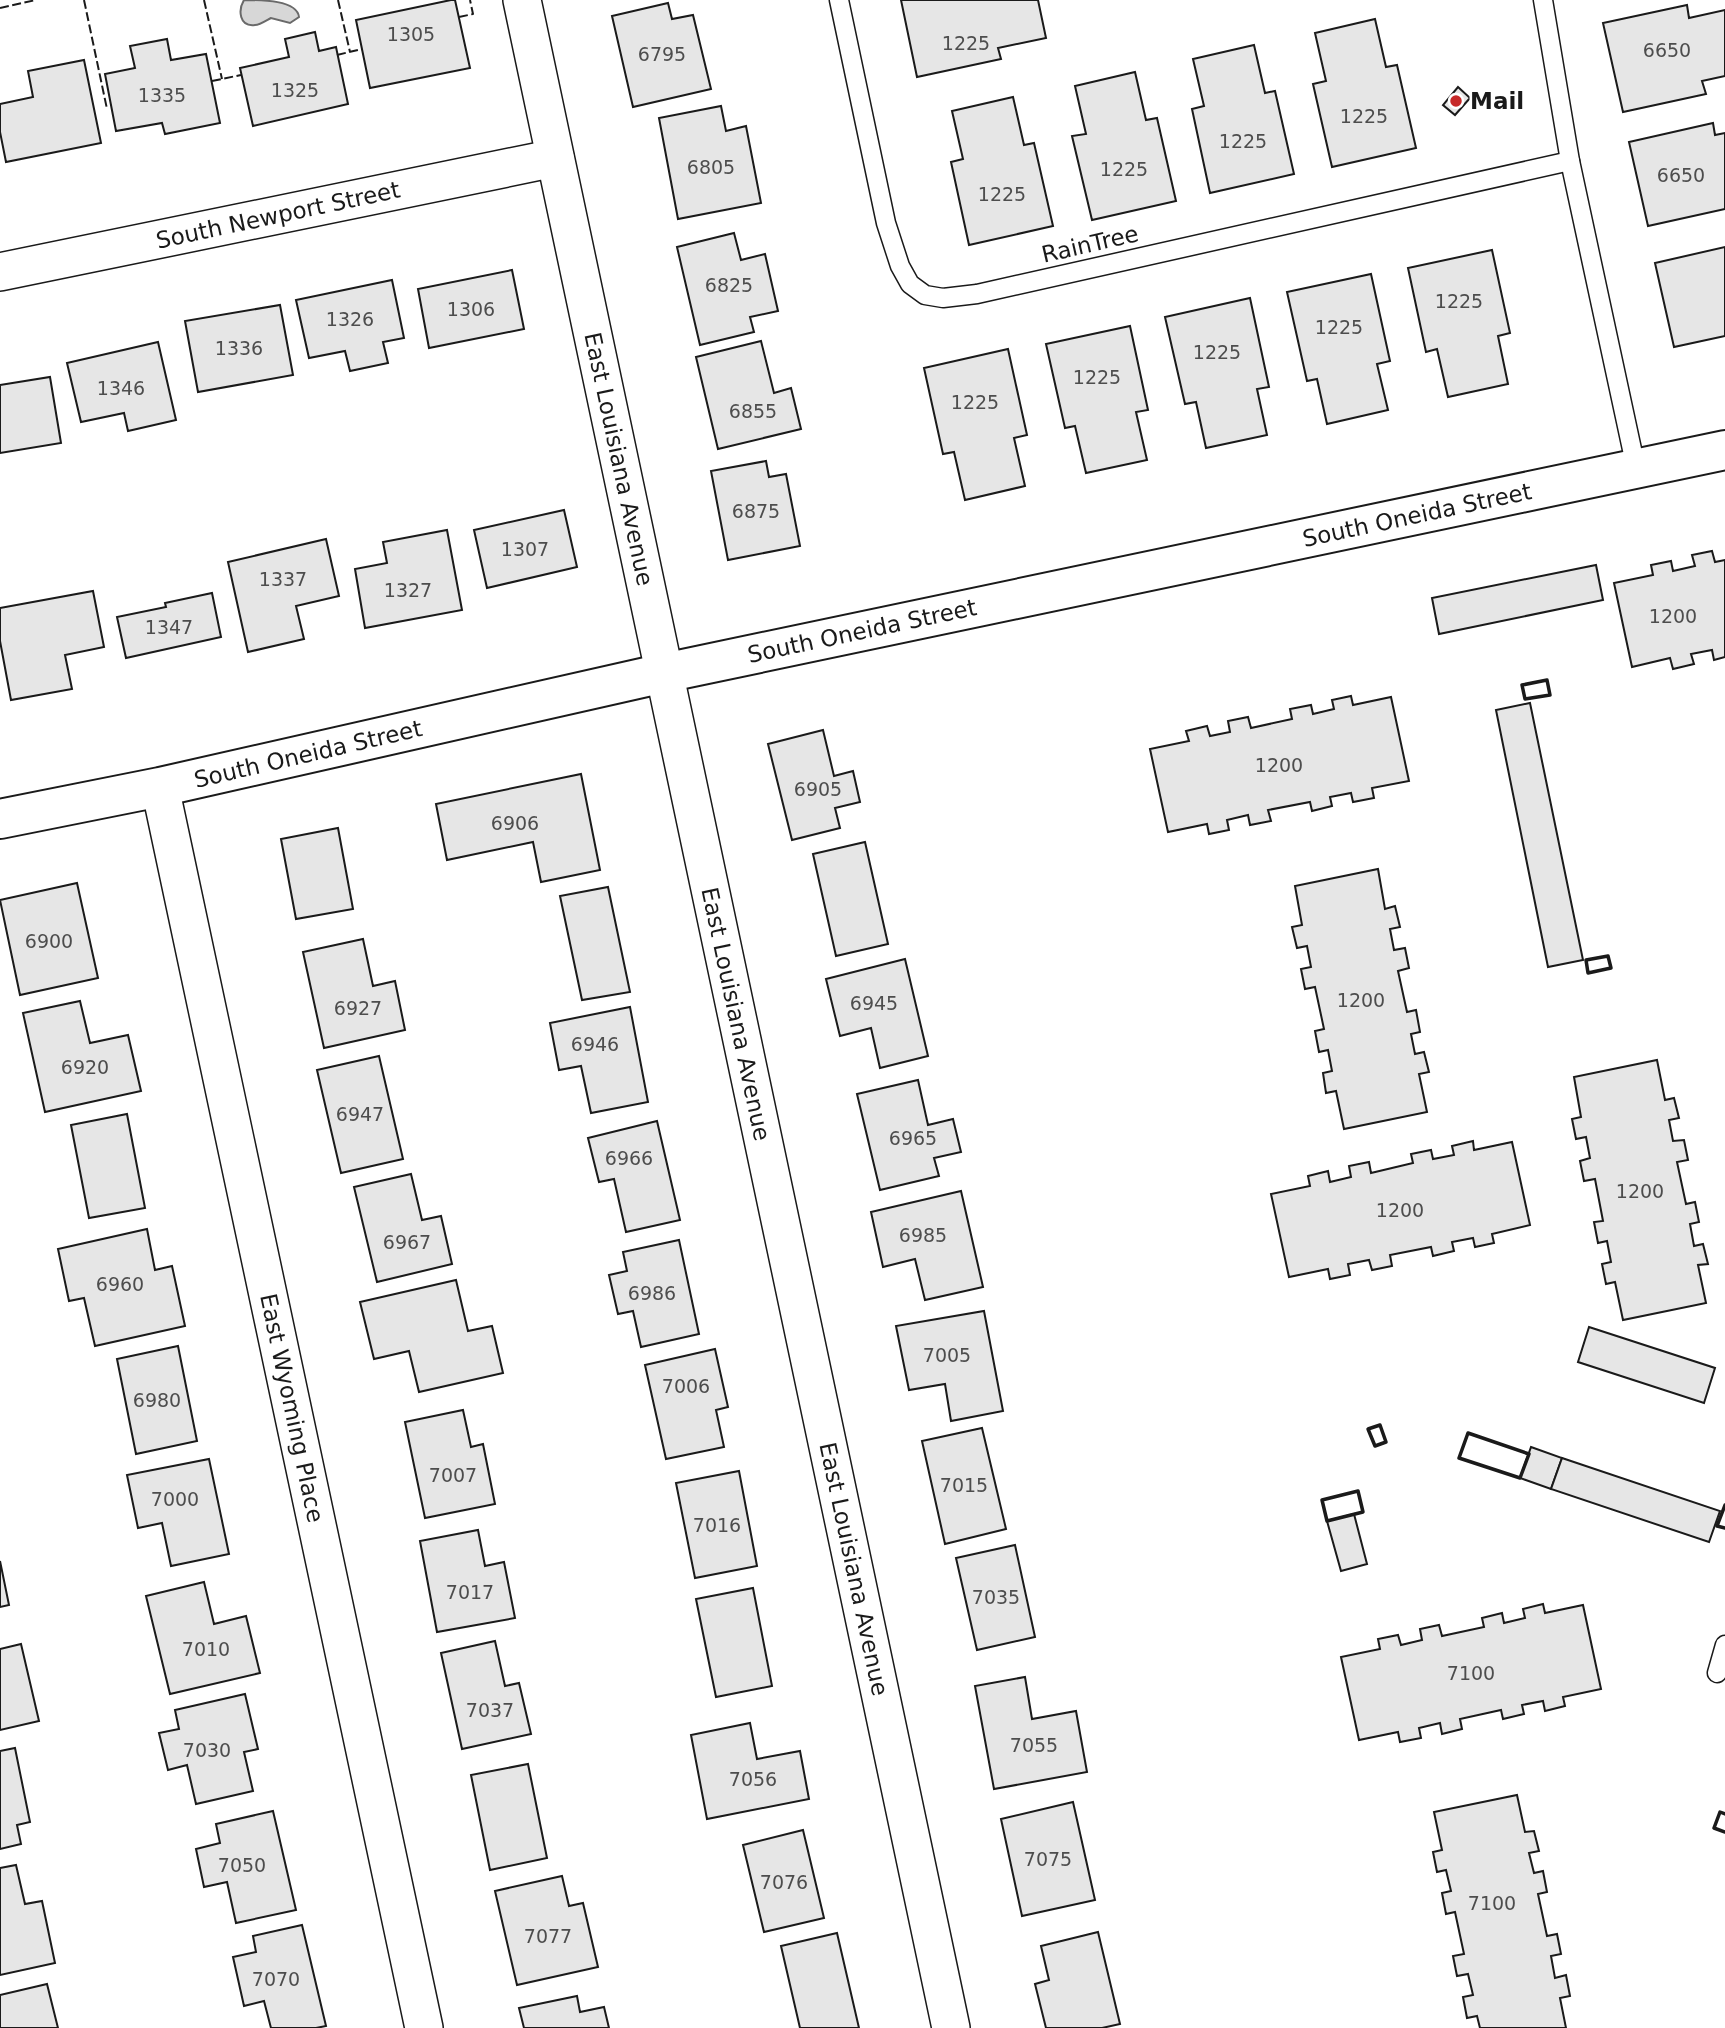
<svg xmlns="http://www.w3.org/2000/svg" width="1725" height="2028" font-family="'DejaVu Sans',sans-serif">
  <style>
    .water { fill: #d7d7d7; stroke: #6a6a6a; stroke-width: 2 }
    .building { fill: #e6e6e6; stroke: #1a1a1a; stroke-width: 2 }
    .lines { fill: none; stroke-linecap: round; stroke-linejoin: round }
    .lane-casing { stroke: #1a1a1a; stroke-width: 21 }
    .street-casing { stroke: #1a1a1a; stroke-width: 40 }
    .secondary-casing { stroke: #1a1a1a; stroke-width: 42 }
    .lane { stroke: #fff; stroke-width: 18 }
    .street { stroke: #fff; stroke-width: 37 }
    .secondary { stroke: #fff; stroke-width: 38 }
    .fence { stroke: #1a1a1a; stroke-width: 2; stroke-dasharray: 9 3.5; stroke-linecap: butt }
    .wall { stroke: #1a1a1a; stroke-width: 3.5 }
    .poi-dot { fill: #c62828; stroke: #fff; stroke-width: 2.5 }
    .labels { text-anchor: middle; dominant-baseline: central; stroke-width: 5; stroke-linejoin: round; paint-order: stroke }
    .number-label { font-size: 19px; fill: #4d4d4d }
    .poi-label { font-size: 23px; font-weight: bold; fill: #1a1a1a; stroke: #fff; text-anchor: start }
    .street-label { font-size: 23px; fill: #1a1a1a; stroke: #fff }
  </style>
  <rect width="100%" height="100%" fill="#fff"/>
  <path class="water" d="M244 0C262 0 297 0 299 17L290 23 271 18C267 20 260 25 255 25 239 27 238 10 244 0Z"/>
  <g class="building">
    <path d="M451 0H455L470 68 370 88 356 20Z"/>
    <path d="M901 0H1038L1046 38 998 48 1001 59 917 77Z"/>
    <path d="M668 3 672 19 693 15 711 89 633 107 612 16Z"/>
    <path d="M1687 5 1689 18 1725 10V76L1702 81 1706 94 1623 112 1603 23Z"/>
    <path d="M1375 19 1386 67 1397 65 1416 148 1332 167 1313 84 1326 81 1315 33Z"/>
    <path d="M315 32 319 51 336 47 348 104 253 126 240 68 289 57 285 39Z"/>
    <path d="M167 39 171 60 206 54 220 123 165 134 162 123 116 131 105 74 135 68 130 46Z"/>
    <path d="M1254 45 1265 93 1275 91 1294 174 1210 193 1192 109 1204 106 1193 59Z"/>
    <path d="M84 60 101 143 6 162 0 132V104L33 97 28 71Z"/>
    <path d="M1135 72 1146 120 1157 118 1176 201 1092 220 1072 136 1086 134 1075 86Z"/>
    <path d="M1458 87 1470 98 1455 115 1443 105Z"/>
    <path d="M1013 97 1024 145 1034 143 1053 226 969 245 951 162 963 159 952 111Z"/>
    <path d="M721 106 726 131 746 126 761 203 678 219 659 118Z"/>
    <path d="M1713 123 1715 135 1725 133V209L1648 226 1629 142Z"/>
    <path d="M734 233 741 260 765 254 778 311 750 317 754 332 700 345 677 247Z"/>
    <path d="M1725 247V336L1674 347 1655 263Z"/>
    <path d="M1492 250 1510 333 1498 336 1508 384 1448 397 1437 349 1426 352 1408 268Z"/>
    <path d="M512 270 524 329 429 348 418 289Z"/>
    <path d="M1371 274 1390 361 1377 364 1388 410 1327 424 1317 379 1307 381 1287 292Z"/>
    <path d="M392 280 404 338 383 342 388 363 350 371 345 351 309 358 296 300Z"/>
    <path d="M1250 298 1269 387 1257 389 1267 435 1206 448 1196 402 1185 404 1165 317Z"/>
    <path d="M280 305 293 375 198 392 185 321Z"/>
    <path d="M1130 326 1148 410 1136 412 1147 460 1086 473 1075 426 1065 428 1046 344Z"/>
    <path d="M761 341 774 393 791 388 801 429 718 449 696 357Z"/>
    <path d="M158 342 176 420 128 431 124 413 81 422 67 363Z"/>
    <path d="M1008 349 1027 435 1014 438 1025 486 965 500 954 452 943 454 924 368Z"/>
    <path d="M50 377 61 443 0 453V385Z"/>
    <path d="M766 461 769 477 786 474 800 546 728 560 711 471Z"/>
    <path d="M564 510 577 567 487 588 474 530Z"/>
    <path d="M447 530 462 610 365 628 355 569 387 563 383 542Z"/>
    <path d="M326 539 339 596 296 606 304 639 248 652 228 562Z"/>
    <path d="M1712 551 1715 562 1725 560V657L1714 660 1712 650 1691 654 1694 664 1673 669 1670 658 1632 667 1614 583 1653 575 1651 565 1671 561 1673 571 1695 566 1692 555Z"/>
    <path d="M1596 565 1603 600 1439 634 1432 598Z"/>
    <path d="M93 591 104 647 65 655 72 689 11 700 0 641V608Z"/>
    <path d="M212 593 221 637 126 658 117 617 166 607 165 603Z"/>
    <path d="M1351 696 1353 705 1391 697 1409 781 1372 788 1374 798 1353 802 1351 793 1330 797 1332 806 1312 811 1310 802 1268 810 1271 821 1250 825 1248 815 1227 820 1229 830 1209 834 1207 824 1168 832 1150 749 1189 741 1186 731 1207 726 1210 736 1230 732 1228 721 1248 717 1251 728 1292 719 1290 709 1311 705 1313 714 1334 709 1332 700Z"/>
    <path d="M1530 703 1583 960 1548 967 1496 710Z"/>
    <path d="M823 730 834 776 853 771 860 802 835 808 840 828 792 840 768 744Z"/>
    <path d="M581 774 600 870 541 882 533 842 447 860 436 804Z"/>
    <path d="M338 828 353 909 296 919 281 839Z"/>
    <path d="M865 842 888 944 836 956 813 854Z"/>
    <path d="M1378 869 1385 909 1395 906 1400 927 1390 929 1394 950 1405 948 1409 968 1398 971 1407 1012 1416 1010 1420 1032 1411 1034 1415 1054 1424 1052 1429 1072 1419 1074 1427 1112 1344 1129 1336 1091 1326 1093 1323 1073 1332 1071 1328 1050 1319 1052 1315 1031 1324 1029 1315 987 1305 989 1301 969 1311 967 1307 946 1297 948 1292 927 1302 925 1295 886Z"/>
    <path d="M77 883 98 978 20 995 0 900Z"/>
    <path d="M608 887 630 992 582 1000 560 896Z"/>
    <path d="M363 939 373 986 395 981 405 1030 324 1048 303 952Z"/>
    <path d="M905 959 928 1056 880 1068 871 1028 840 1036 826 979Z"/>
    <path d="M80 1001 90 1043 128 1035 141 1091 45 1112 23 1013Z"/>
    <path d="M630 1007 648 1102 591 1113 581 1066 559 1070 550 1023Z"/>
    <path d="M379 1056 403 1159 341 1173 317 1070Z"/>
    <path d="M1657 1060 1665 1100 1674 1098 1679 1118 1669 1120 1673 1141 1684 1140 1688 1160 1677 1162 1686 1204 1695 1202 1699 1222 1690 1224 1694 1246 1703 1244 1708 1264 1698 1265 1706 1303 1623 1320 1615 1282 1606 1284 1602 1264 1611 1262 1607 1241 1598 1243 1594 1222 1603 1221 1595 1179 1584 1181 1580 1161 1590 1158 1586 1137 1576 1139 1572 1119 1581 1117 1574 1077Z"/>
    <path d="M918 1080 928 1125 953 1119 961 1152 934 1158 939 1176 880 1190 857 1094Z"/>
    <path d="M127 1114 145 1208 89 1218 71 1125Z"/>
    <path d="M657 1121 680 1220 626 1232 614 1179 599 1182 588 1138Z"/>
    <path d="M1473 1141 1474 1150 1512 1142 1530 1225 1492 1234 1494 1243 1475 1247 1473 1238 1452 1242 1454 1251 1433 1256 1431 1247 1390 1255 1392 1266 1372 1270 1369 1260 1348 1264 1350 1275 1330 1279 1328 1269 1289 1277 1271 1194 1310 1186 1308 1176 1328 1171 1330 1182 1351 1177 1349 1166 1369 1162 1371 1173 1413 1163 1411 1154 1431 1150 1433 1159 1454 1155 1452 1146Z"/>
    <path d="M411 1174 422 1220 441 1216 452 1264 377 1282 354 1187Z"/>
    <path d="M961 1191 983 1287 925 1300 915 1259 883 1267 871 1212Z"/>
    <path d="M147 1229 155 1270 172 1266 185 1326 95 1346 84 1298 69 1301 58 1249Z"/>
    <path d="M679 1240 699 1334 641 1347 633 1311 618 1314 609 1275 627 1271 623 1252Z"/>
    <path d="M456 1280 468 1331 492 1326 503 1373 419 1392 409 1351 374 1359 360 1302Z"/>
    <path d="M984 1311 1003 1411 951 1421 945 1384 909 1390 896 1326Z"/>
    <path d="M1589 1327 1715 1368 1704 1403 1578 1362Z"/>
    <path d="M178 1346 197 1441 136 1454 117 1359Z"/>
    <path d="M715 1349 728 1407 716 1410 724 1447 666 1459 645 1365Z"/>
    <path d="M463 1410 471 1447 483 1444 495 1504 425 1518 405 1422Z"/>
    <path d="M982 1428 1006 1529 945 1544 922 1441Z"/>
    <path d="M1531 1447 1562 1458 1551 1489 1520 1478Z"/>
    <path d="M1562 1458 1720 1511 1709 1542 1551 1489Z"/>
    <path d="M209 1459 229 1554 171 1566 162 1523 138 1528 127 1475Z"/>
    <path d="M739 1471 757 1566 695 1578 676 1483Z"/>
    <path d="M1354 1514 1367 1564 1341 1571 1327 1521Z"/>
    <path d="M478 1530 485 1566 504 1562 515 1618 437 1632 420 1541Z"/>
    <path d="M1015 1545 1035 1637 977 1650 956 1558Z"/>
    <path d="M0 1561 9 1605 0 1607Z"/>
    <path d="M204 1582 214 1624 246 1616 260 1673 170 1694 146 1596Z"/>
    <path d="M753 1588 772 1686 716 1697 696 1599Z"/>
    <path d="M1543 1604 1545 1613 1583 1605 1601 1689 1563 1697 1565 1706 1545 1711 1543 1701 1522 1705 1524 1714 1503 1719 1501 1710 1460 1719 1462 1729 1442 1734 1440 1723 1419 1728 1421 1738 1400 1742 1398 1732 1359 1740 1341 1657 1380 1649 1378 1639 1398 1635 1401 1645 1422 1640 1420 1629 1439 1625 1442 1636 1484 1627 1482 1618 1502 1613 1504 1623 1525 1618 1523 1609Z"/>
    <path d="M495 1641 505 1686 519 1683 531 1734 462 1749 441 1653Z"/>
    <path d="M21 1644 39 1721 0 1730V1649Z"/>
    <path d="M1025 1677 1032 1719 1076 1711 1087 1772 994 1789 975 1686Z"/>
    <path d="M245 1694 258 1749 244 1752 253 1791 196 1804 187 1765 168 1770 159 1733 179 1729 175 1710Z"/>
    <path d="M750 1723 757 1759 800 1751 809 1799 707 1819 691 1735Z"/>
    <path d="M15 1748 30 1822 17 1825 21 1844 0 1849V1751Z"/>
    <path d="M528 1764 547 1858 490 1870 471 1775Z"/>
    <path d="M1517 1795 1525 1832 1534 1831 1539 1851 1529 1853 1534 1873 1543 1871 1547 1892 1538 1894 1547 1936 1557 1934 1561 1954 1551 1956 1555 1978 1566 1975 1570 1996 1560 1998 1566 2028H1480L1477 2016 1467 2018 1463 1997 1473 1995 1468 1974 1457 1976 1453 1956 1464 1954 1455 1912 1446 1914 1442 1893 1451 1891 1446 1870 1437 1872 1433 1852 1442 1850 1434 1812Z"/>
    <path d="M1073 1802 1095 1900 1022 1916 1001 1819Z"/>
    <path d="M273 1811 296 1910 236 1923 227 1882 204 1887 196 1849 220 1843 216 1824Z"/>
    <path d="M803 1830 824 1918 764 1932 743 1845Z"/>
    <path d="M16 1865 25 1904 42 1901 55 1963 0 1975V1868Z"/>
    <path d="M562 1876 569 1906 583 1903 598 1967 517 1985 495 1891Z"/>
    <path d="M302 1925 326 2026 316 2028H271L264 2001 244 2006 233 1957 256 1952 253 1936Z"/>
    <path d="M1098 1932 1120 2024 1102 2028H1046L1035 1984 1049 1980 1041 1946Z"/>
    <path d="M837 1933 859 2028H800L781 1946Z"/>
    <path d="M47 1984 58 2028H0V1995Z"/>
    <path d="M577 1996 580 2012 604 2007 609 2028H524L519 2008Z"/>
  </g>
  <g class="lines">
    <g class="lane-casing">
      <g id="lane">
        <path d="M839 0 886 223 900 266 910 284 925 295 943 298 977 294 1570 161"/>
        <path d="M1543 0 1570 161 1636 468"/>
        <path d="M1717 1673 1725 1645"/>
      </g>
    </g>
    <g class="street-casing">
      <g id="street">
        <path d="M522 0 951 2028"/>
        <path d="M0 272 555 158"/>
        <path d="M160 787 424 2028"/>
      </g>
    </g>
    <g class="secondary-casing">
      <path id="secondary" d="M0 819 160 787 664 673 1725 450"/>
    </g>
    <use href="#lane" class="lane"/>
    <use href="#street" class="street"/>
    <use href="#secondary" class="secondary"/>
    <g class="fence">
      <path d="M84 0 107 109"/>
      <path d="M204 0 222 79"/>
      <path d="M338 0 350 52"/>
      <path d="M0 8 36 0"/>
      <path d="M459 17 473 14 470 0"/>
      <path d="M337 55 362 49"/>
      <path d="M212 81 241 75"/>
    </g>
    <g class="wall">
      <path d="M1547 680 1550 695 1525 699 1522 685Z"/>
      <path d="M1608 956 1611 968 1588 973 1586 960Z"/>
      <path d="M1380 1425 1386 1442 1375 1446 1368 1429Z"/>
      <path d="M1468 1433 1529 1454 1520 1478 1459 1458Z"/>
      <path d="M1358 1491 1363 1512 1327 1521 1322 1500Z"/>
      <path d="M1725 1505 1717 1526 1725 1528"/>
      <path d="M1725 1814 1720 1812 1714 1828 1725 1832"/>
    </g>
  </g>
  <circle class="poi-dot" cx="1456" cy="101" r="7"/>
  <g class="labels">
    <g class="number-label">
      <text x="411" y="34">1305</text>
      <text x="966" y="43">1225</text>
      <text x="1667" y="50">6650</text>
      <text x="662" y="54">6795</text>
      <text x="295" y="90">1325</text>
      <text x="162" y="95">1335</text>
      <text x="1364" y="116">1225</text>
      <text x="1243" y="141">1225</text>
      <text x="711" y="167">6805</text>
      <text x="1124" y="169">1225</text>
      <text x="1681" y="175">6650</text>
      <text x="1002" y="194">1225</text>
      <text x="729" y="285">6825</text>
      <text x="1459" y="301">1225</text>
      <text x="471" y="309">1306</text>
      <text x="350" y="319">1326</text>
      <text x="1339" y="327">1225</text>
      <text x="239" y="348">1336</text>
      <text x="1217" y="352">1225</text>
      <text x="1097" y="377">1225</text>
      <text x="121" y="388">1346</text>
      <text x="975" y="402">1225</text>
      <text x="753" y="411">6855</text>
      <text x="756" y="511">6875</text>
      <text x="525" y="549">1307</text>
      <text x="283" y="579">1337</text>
      <text x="408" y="590">1327</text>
      <text x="1673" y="616">1200</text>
      <text x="169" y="627">1347</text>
      <text x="1279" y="765">1200</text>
      <text x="818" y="789">6905</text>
      <text x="515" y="823">6906</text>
      <text x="49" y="941">6900</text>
      <text x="1361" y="1000">1200</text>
      <text x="874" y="1003">6945</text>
      <text x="358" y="1008">6927</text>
      <text x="595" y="1044">6946</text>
      <text x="85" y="1067">6920</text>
      <text x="360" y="1114">6947</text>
      <text x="913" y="1138">6965</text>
      <text x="629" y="1158">6966</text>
      <text x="1640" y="1191">1200</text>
      <text x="1400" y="1210">1200</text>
      <text x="923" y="1235">6985</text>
      <text x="407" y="1242">6967</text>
      <text x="120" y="1284">6960</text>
      <text x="652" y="1293">6986</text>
      <text x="947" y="1355">7005</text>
      <text x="686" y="1386">7006</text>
      <text x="157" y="1400">6980</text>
      <text x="453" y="1475">7007</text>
      <text x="964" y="1485">7015</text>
      <text x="175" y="1499">7000</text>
      <text x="717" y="1525">7016</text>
      <text x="470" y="1592">7017</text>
      <text x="996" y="1597">7035</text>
      <text x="206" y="1649">7010</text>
      <text x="1471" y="1673">7100</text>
      <text x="490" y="1710">7037</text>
      <text x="1034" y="1745">7055</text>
      <text x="207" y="1750">7030</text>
      <text x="753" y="1779">7056</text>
      <text x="1048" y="1859">7075</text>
      <text x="242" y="1865">7050</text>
      <text x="784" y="1882">7076</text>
      <text x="1492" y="1903">7100</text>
      <text x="548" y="1936">7077</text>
      <text x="276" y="1979">7070</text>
    </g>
    <g class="poi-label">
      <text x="1470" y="101">Mail</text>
    </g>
    <g class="street-label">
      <text transform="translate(278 215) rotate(-12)">South Newport Street</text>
      <text transform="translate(1090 244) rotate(-13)">RainTree</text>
      <text transform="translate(619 459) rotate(78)">East Louisiana Avenue</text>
      <text transform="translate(1417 515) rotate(-12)">South Oneida Street</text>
      <text transform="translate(862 631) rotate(-12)">South Oneida Street</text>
      <text transform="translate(308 754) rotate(-13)">South Oneida Street</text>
      <text transform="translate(736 1014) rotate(78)">East Louisiana Avenue</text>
      <text transform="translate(292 1408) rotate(78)">East Wyoming Place</text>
      <text transform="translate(854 1569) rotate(78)">East Louisiana Avenue</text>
    </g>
  </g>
</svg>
